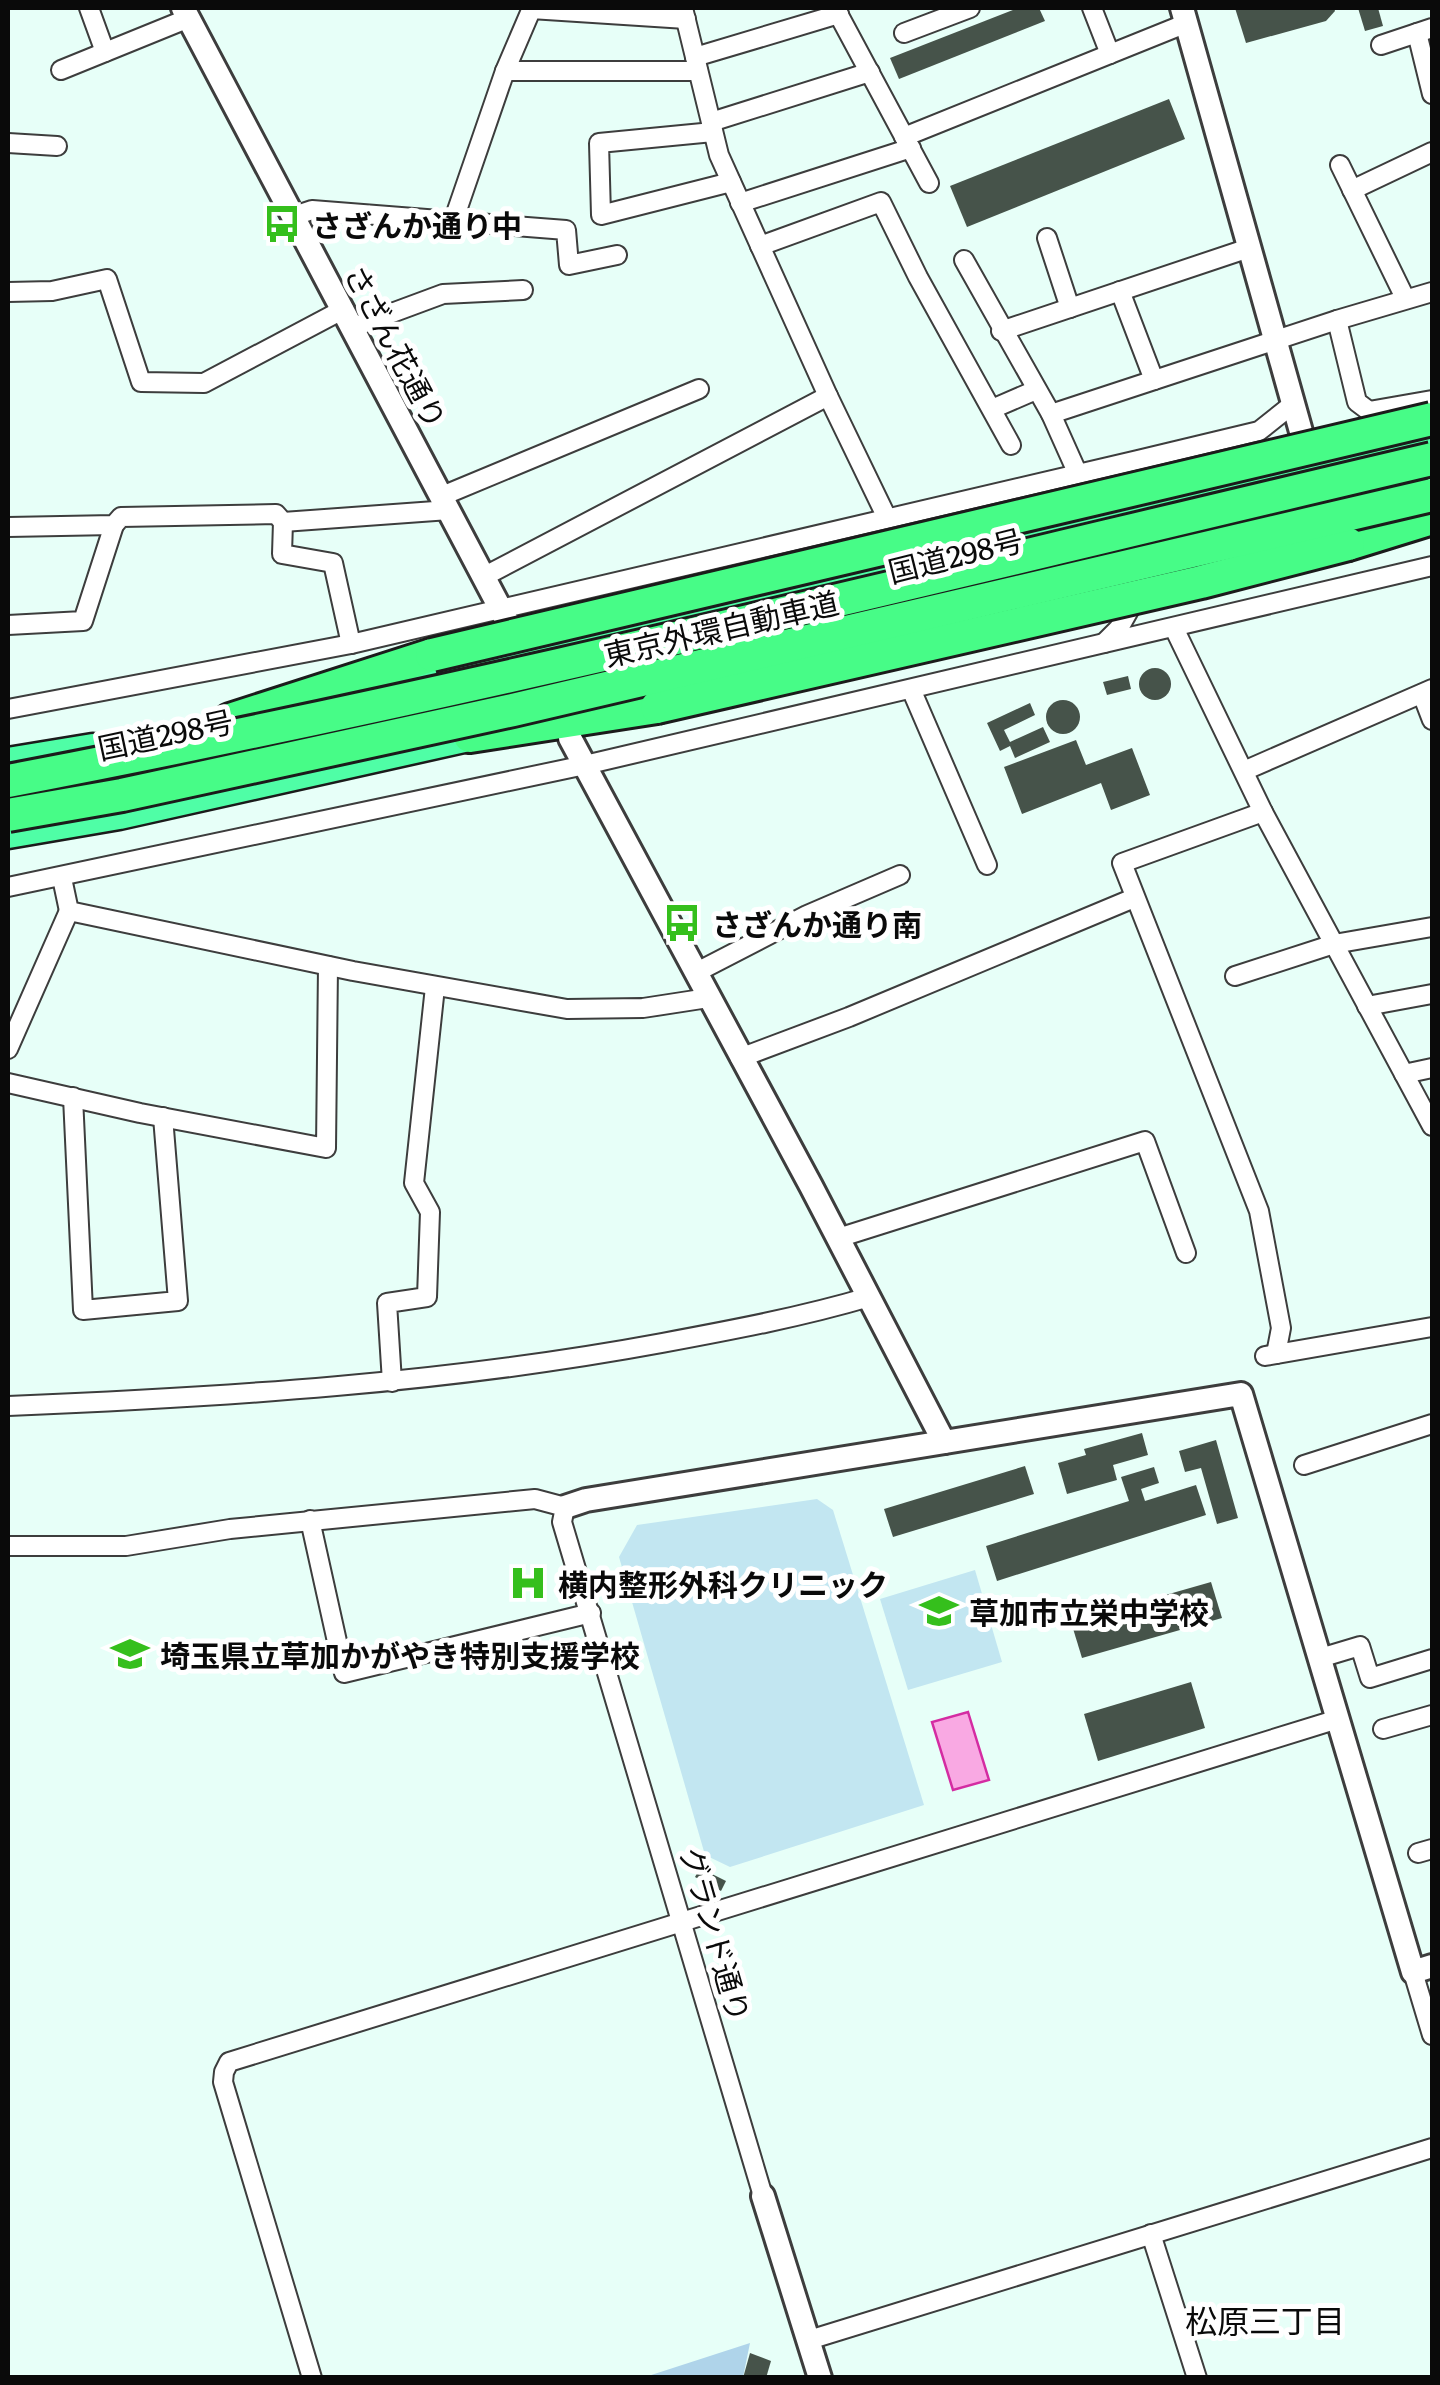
<svg xmlns="http://www.w3.org/2000/svg" width="1440" height="2385" font-family="Literata,'Noto Sans JP',serif">
  <style>
    .green { fill: #afd4ea }
    .pitch { fill: #c2e6f1 }
    .water { fill: #f9a9e3; stroke: #d42ca2; stroke-width: 2.5 }
    .building { fill: #46534a }
    .lines { fill: none; stroke-linecap: round; stroke-linejoin: round }
    .minor-casing { stroke: #3d3d3d; stroke-width: 22 }
    .tertiary-casing { stroke: #3d3d3d; stroke-width: 28 }
    .trunk-casing { stroke: #1b1b1b; stroke-width: 35 }
    .motorway-casing { stroke: #1b1b1b; stroke-width: 38 }
    .minor { stroke: #fff; stroke-width: 18 }
    .tertiary { stroke: #fff; stroke-width: 22 }
    .trunk { stroke: #4ffea6; stroke-width: 30 }
    .motorway { stroke: #47fc87; stroke-width: 32 }
    .motorway-bridge-casing { stroke: #1b1b1b; stroke-width: 38; stroke-linecap: butt }
    .motorway-bridge { stroke: #47fc87; stroke-width: 32 }
    .labels { text-anchor: middle; dominant-baseline: central; stroke-width: 10; stroke-linejoin: round; paint-order: stroke }
    .poi-label { font-size: 30px; font-weight: bold; fill: #0a0a0a; stroke: #fff; text-anchor: start }
    .street-label { font-size: 30px; fill: #0a0a0a; stroke: #fff }
    .neighbourhood-label { font-size: 32px; fill: #0a0a0a; stroke: #fff }
  </style>
  <rect width="100%" height="100%" fill="#e7fff8"/>
  <path class="green" d="M750 2343 743 2377 642 2378Z"/>
  <g class="pitch">
    <path d="M817 1499 833 1510 924 1805 730 1867 705 1855 619 1557 637 1525Z"/>
    <path d="M975 1570 1002 1662 908 1690 880 1599Z"/>
  </g>
  <path class="water" d="M968 1712 989 1780 953 1790 932 1722Z"/>
  <g class="building">
    <path d="M1018 8H1039L1045 21 899 79 890 58Z"/>
    <path d="M1235 8H1334L1335 11 1326 21 1246 43Z"/>
    <path d="M1358 8H1378L1383 26 1365 31Z"/>
    <path d="M1169 99 1185 139 967 227 950 186Z"/>
    <circle cx="1155" cy="684" r="16"/>
    <path d="M1128 676 1131 689 1107 695 1103 682Z"/>
    <circle cx="1063" cy="717" r="17"/>
    <path d="M1030 703 1035 715 1004 730 1010 742 1043 727 1050 742 1015 758 1010 746 1000 751 987 723Z"/>
    <path d="M1076 740 1086 765 1132 748 1150 795 1111 810 1101 783 1022 814 1004 767Z"/>
    <path d="M1142 1433 1148 1455 1113 1465 1117 1480 1067 1494 1058 1463 1086 1455 1084 1449Z"/>
    <path d="M1216 1440 1238 1518 1217 1524 1201 1468 1185 1472 1179 1451Z"/>
    <path d="M1025 1466 1034 1494 893 1537 884 1509Z"/>
    <path d="M1154 1467 1159 1483 1141 1489 1145 1501 1196 1485 1206 1515 997 1581 986 1546 1129 1501 1121 1477Z"/>
    <path d="M1211 1582 1222 1618 1082 1658 1071 1622Z"/>
    <path d="M1191 1682 1205 1728 1098 1761 1084 1714Z"/>
    <path d="M700 1868 726 1881 721 1891 695 1877Z"/>
    <path d="M750 2353 771 2361 766 2378H743Z"/>
  </g>
  <g class="lines">
    <g class="minor-casing">
      <g id="minor">
        <path d="M89 8 105 52"/>
        <path d="M683 8 719 155 828 396 887 518"/>
        <path d="M835 8 929 183"/>
        <path d="M1092 8 1110 54"/>
        <path d="M531 9 686 19"/>
        <path d="M904 33 970 8"/>
        <path d="M1417 33 1432 94"/>
        <path d="M1381 45 1432 28"/>
        <path d="M695 57 839 14"/>
        <path d="M61 70 189 18"/>
        <path d="M505 71H698"/>
        <path d="M711 122 870 72"/>
        <path d="M713 132 599 143 601 215 731 182"/>
        <path d="M904 137 1187 23"/>
        <path d="M8 143 57 146"/>
        <path d="M1340 165 1405 298"/>
        <path d="M1352 190 1432 152"/>
        <path d="M740 203 911 148"/>
        <path d="M294 216 312 210 566 230 569 265 617 255"/>
        <path d="M454 219 505 71 532 8"/>
        <path d="M1047 238 1070 308"/>
        <path d="M760 246 881 202 918 277 1011 445"/>
        <path d="M964 260 1051 414 1077 472"/>
        <path d="M1120 291 1154 380"/>
        <path d="M8 292 52 291 107 279 141 382 204 383 344 309"/>
        <path d="M1337 320 1357 402 1369 411 1432 400"/>
        <path d="M354 327 443 294 523 290"/>
        <path d="M1001 331 1249 248"/>
        <path d="M992 409 1036 390"/>
        <path d="M1051 414 1337 320 1432 292"/>
        <path d="M442 496 699 389"/>
        <path d="M283 522 282 554 333 563 351 644"/>
        <path d="M8 527 114 525 121 517 276 514 283 522 449 510"/>
        <path d="M483 577 828 396"/>
        <path d="M8 625 83 621 114 525"/>
        <path d="M1174 628 1263 812 1432 1126"/>
        <path d="M1104 643 1119 628 1137 596"/>
        <path d="M911 689 987 865"/>
        <path d="M1422 694 1432 720"/>
        <path d="M8 709 351 644 1138 460 1259 431 1293 404"/>
        <path d="M1246 770 1432 689"/>
        <path d="M1263 812 1122 863 1259 1211 1281 1328 1276 1354"/>
        <path d="M62 878 69 911 353 971 567 1009 643 1008 708 998"/>
        <path d="M8 887 585 765 1432 566"/>
        <path d="M695 973 807 915 900 875"/>
        <path d="M1235 976 1334 944 1432 927"/>
        <path d="M1367 1006 1432 994"/>
        <path d="M8 1049 69 911"/>
        <path d="M740 1058 849 1017 1134 898"/>
        <path d="M1404 1074 1432 1068"/>
        <path d="M8 1083 140 1113 326 1148 328 966"/>
        <path d="M73 1097 83 1310 178 1301 163 1117"/>
        <path d="M838 1238 1145 1141 1186 1253"/>
        <path d="M1265 1356 1432 1327"/>
        <path d="M392 1382 387 1303 427 1297 430 1212 414 1183 435 987"/>
        <path d="M8 1406C227 1397 446 1383 662 1343 732 1330 801 1317 869 1297"/>
        <path d="M1304 1465 1432 1424"/>
        <path d="M310 1520 344 1673 591 1613"/>
        <path d="M8 1546H126L230 1529 535 1499 565 1507 562 1522 763 2196"/>
        <path d="M1320 1658 1360 1646 1370 1678 1432 1659"/>
        <path d="M1383 1729 1432 1715"/>
        <path d="M1418 1853 1432 1849"/>
        <path d="M1413 1972 1432 2035"/>
        <path d="M1151 2234 1197 2378"/>
        <path d="M809 2340 1432 2148"/>
        <path d="M312 2378 223 2082 224 2072 229 2062 1338 1719"/>
      </g>
    </g>
    <g class="tertiary-casing">
      <g id="tertiary">
        <path d="M183 8 509 625"/>
        <path d="M1182 8 1309 460"/>
        <path d="M570 738 811 1186 944 1442"/>
        <path d="M565 1507 586 1500 1241 1394 1413 1972 1432 1966"/>
        <path d="M763 2196 820 2378"/>
      </g>
    </g>
    <g class="trunk-casing">
      <g id="trunk">
        <path d="M368 689 777 597 1432 441"/>
        <path d="M8 763 93 749"/>
        <path d="M8 833 119 814 495 730"/>
      </g>
    </g>
    <g class="motorway-casing">
      <g id="motorway">
        <path d="M1348 544 1432 518"/>
        <path d="M230 720 432 655"/>
        <path d="M470 736 657 707"/>
      </g>
    </g>
    <use href="#minor" class="minor"/>
    <use href="#tertiary" class="tertiary"/>
    <use href="#trunk" class="trunk"/>
    <use href="#motorway" class="motorway"/>
    <g class="motorway-bridge-casing">
      <g id="motorway-bridge">
        <path d="M432 655 1432 419"/>
        <path d="M657 707 1201 582 1348 544"/>
        <path d="M8 781C486 690 959 570 1432 459"/>
        <path d="M8 815 122 795 513 710 1432 495"/>
      </g>
    </g>
    <use href="#motorway-bridge" class="motorway-bridge"/>
  </g>
  <defs>
    <g id="bus-bare" transform="scale(3)"><path d="M-5-6H5V4H4V6H2V4H-2V6H-4V4H-5ZM-3.5-4V0h7V-4ZM-3.5 1.2v1.5H-2V1.2ZM2 1.2v1.5H3.5V1.2Z" fill="#35bf1c" stroke="#fff" stroke-width="2.5" paint-order="stroke"/></g>
    <g id="hospital-bare" transform="scale(3)"><path d="M-5-5h3v3.5h4V-5h3V5h-3V1.5h-4V5h-3Z" fill="#35bf1c" stroke="#fff" stroke-width="2.5" paint-order="stroke"/></g>
    <g id="school-bare" transform="scale(3)"><path d="M0-5L7-2L0 1L-7-2ZM-4 1L0 2.5L4 1V4Q0 6-4 4Z" fill="#35bf1c" stroke="#fff" stroke-width="2.5" paint-order="stroke"/></g>
  </defs>
  <g fill-rule="evenodd">
    <use href="#bus-bare" x="282" y="224"/>
    <use href="#bus-bare" x="682" y="923"/>
    <use href="#hospital-bare" x="528" y="1583"/>
    <use href="#school-bare" x="939" y="1611"/>
    <use href="#school-bare" x="130" y="1654"/>
  </g>
  <g class="labels">
    <g class="poi-label">
      <text x="312" y="224">さざんか通り中</text>
      <text x="712" y="923">さざんか通り南</text>
      <text x="558" y="1583">横内整形外科クリニック</text>
      <text x="969" y="1611">草加市立栄中学校</text>
      <text x="160" y="1654">埼玉県立草加かがやき特別支援学校</text>
    </g>
    <g class="street-label">
      <text transform="translate(397 346) rotate(62)">さざん花通り</text>
      <text transform="translate(955 554) rotate(-14)">国道298号</text>
      <text transform="translate(721 627) rotate(-13)">東京外環自動車道</text>
      <text transform="translate(165 733) rotate(-12)">国道298号</text>
      <text transform="translate(717 1934) rotate(74)">グランド通り</text>
    </g>
    <g class="neighbourhood-label">
      <text x="1265" y="2319">松原三丁目</text>
    </g>
  </g>
  <rect width="1440" height="2385" fill="none" stroke="#0a0a0a" stroke-width="20"/>
</svg>
